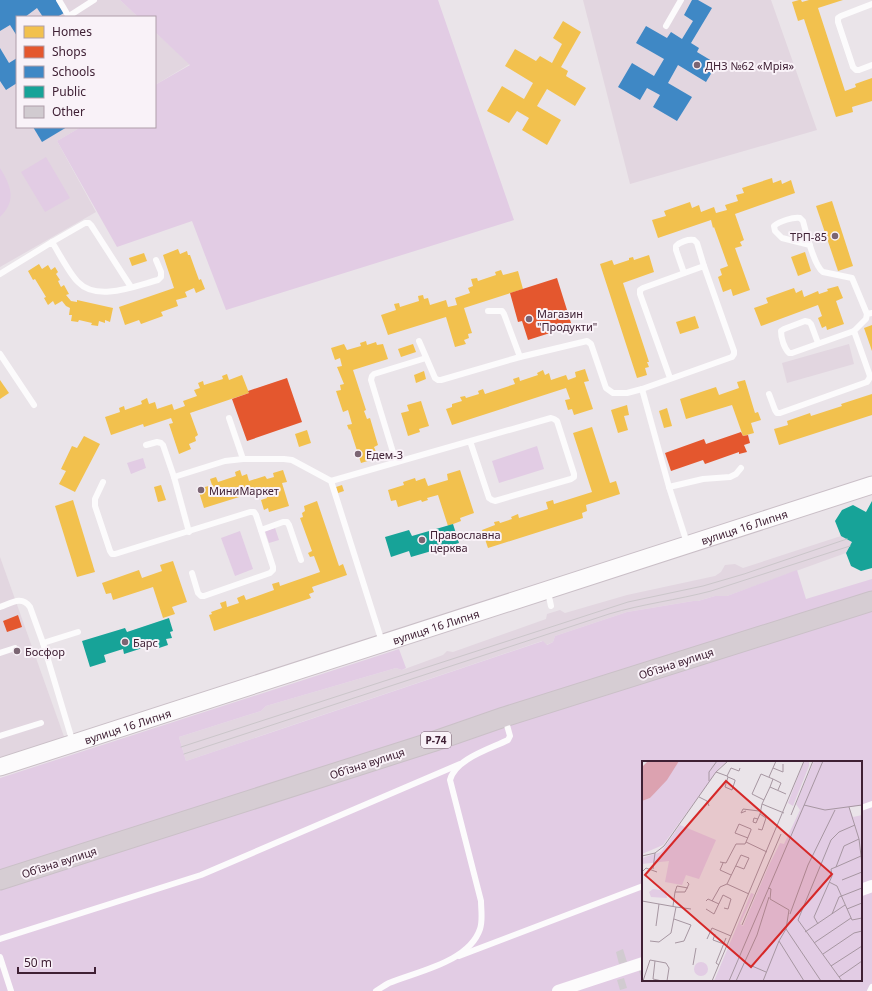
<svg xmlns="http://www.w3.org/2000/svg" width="872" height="991" font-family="'Noto Sans',sans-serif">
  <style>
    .built { fill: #e2d6e0 }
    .green { fill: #e2cce4; fill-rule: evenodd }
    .homes { fill: #f2c14e }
    .shops { fill: #e4572e }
    .schools { fill: #3f88c5 }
    .public { fill: #17a398 }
    .building { fill: #d1cbd0 }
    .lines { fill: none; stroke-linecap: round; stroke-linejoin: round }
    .secondary-casing { stroke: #cabfc7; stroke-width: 19 }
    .primary-casing { stroke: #cac0c7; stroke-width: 21 }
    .lane { stroke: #fcfbfc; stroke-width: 6 }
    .street { stroke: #fcfbfc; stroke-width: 12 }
    .secondary { stroke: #fcfbfc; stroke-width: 17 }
    .primary { stroke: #d6cdd3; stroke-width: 19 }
    .tram { stroke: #cbc6ca; stroke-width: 1 }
    .poi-dot { fill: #7b6573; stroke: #f9f2f8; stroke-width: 1.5 }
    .labels { text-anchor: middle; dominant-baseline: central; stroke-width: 4; stroke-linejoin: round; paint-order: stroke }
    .shield { fill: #f9f2f8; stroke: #775f6f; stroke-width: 1 }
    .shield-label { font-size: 10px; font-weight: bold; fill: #3f2034 }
    .poi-label { font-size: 11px; fill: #3f2034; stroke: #f9f2f8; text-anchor: start }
    .street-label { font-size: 11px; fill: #3f2034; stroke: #f9f2f8 }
    .inset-road { fill: none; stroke: #a696a1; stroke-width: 1 }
    .view { fill: #d62828; fill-opacity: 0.15; stroke: #d62828; stroke-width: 2 }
    .inset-edge { fill: none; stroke: #3f2034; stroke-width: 2 }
  </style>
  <rect width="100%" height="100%" fill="#eae4e9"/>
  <g class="built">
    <path d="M0 0H120L138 17H17V127H81L57 141 96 212 0 267Z"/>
    <path d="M583 0H771L817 130 630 184Z"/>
    <path d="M155 32 190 64 155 85Z"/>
    <path d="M849 344 854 364 787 383 782 363Z"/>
    <path d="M841 536 852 542 846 553 727 596H715L698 601H693L627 612 555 636 553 642 546 645 542 641 186 761 179 737 261 711 266 706 396 668 402 670 443 655 447 651 453 652 546 619 547 614 560 610 565 613 627 595 715 576 721 572 725 565 735 564 743 568Z"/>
    <path d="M0 557 67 745 0 767Z"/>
  </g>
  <g class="green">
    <path d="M120 0H438L514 220 226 310 192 221 117 247 57 141 81 127H155V85L190 65 155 32V17H138Z"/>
    <path d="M46 157 70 198 45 212 21 172Z"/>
    <path d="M0 168C11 186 17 200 0 217Z"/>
    <path d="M537 446 544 469 499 483 492 461Z"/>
    <path d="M143 458 146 468 131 474 127 463Z"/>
    <path d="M275 528 279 540 269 543 265 531Z"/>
    <path d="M240 531 253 569 235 576 221 538Z"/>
    <path d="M797 570 806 599 872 579V991H0V778L399 649 406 668 402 670 396 668 266 706 261 711 179 737 186 761 543 641 547 645 553 642 555 636 627 612 693 601H698L715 596H727ZM643 762H861V980H643Z"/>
  </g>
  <g class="homes">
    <path d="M799 0H801L802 2 809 0H843L818 8 845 91 856 87 855 84 872 78V101L852 107 853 112 836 117 804 19 798 21 792 2Z"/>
    <path d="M563 21 581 32 561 67 568 71 566 76 586 88 575 106 547 89 537 106 561 120 547 145 522 130 529 118 517 111 509 123 487 111 502 86 524 99 533 83 505 66 515 49 536 61 540 56 552 63 562 44 553 38Z"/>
    <path d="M772 178 773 183 781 180 782 184 791 180 795 193 735 214 744 240 740 242 742 246 735 248 750 290 733 296 731 289 723 292 718 277 722 275 720 269 728 266 714 227 713 228 711 220 658 238 652 220 666 216 664 211 690 202 692 208 699 205 701 212 714 207 716 213 727 210 725 205 738 201 736 195 744 193 742 188Z"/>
    <path d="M832 201 853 266 838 271 816 206Z"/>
    <path d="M178 249 180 254 187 251 188 255H190L199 280 201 279 205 289 196 293 194 288 185 292 187 297 176 300 178 306 161 312 163 316 141 324 139 320 125 325 119 307 174 288 163 255Z"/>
    <path d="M805 252 811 271 798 276 791 257Z"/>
    <path d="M144 253 147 261 132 266 129 258Z"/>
    <path d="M649 255 654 272 623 283 649 362H647L649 367 645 368 647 375 637 378 600 264 612 260 614 265 629 260V258L633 257 634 260Z"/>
    <path d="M39 264 42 269 48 265 51 270 55 267 58 272 56 274 60 280 58 281 61 287 64 285 69 294 66 295 71 301 77 302V300L113 308 110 322 105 320V323L99 321 98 326 91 325 92 323 79 320 78 322 71 321 72 315H69L70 308 66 306 62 301 55 305 53 301 48 305 44 298 46 297 35 279 33 280 28 271Z"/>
    <path d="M501 270 503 275 518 271 523 289 464 308 472 333 468 334 469 338 464 340 466 344 455 347 446 317 388 335 381 315 396 310 394 304 399 303 400 307 419 301 418 296 423 295 424 299 428 298 430 305 446 300 448 307 457 305 455 298 470 293 468 288 473 286 471 279 477 278 478 281 496 275 495 272Z"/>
    <path d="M838 286 843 298 836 301 844 324 827 330 826 326 822 328 818 318 822 316 818 305 761 326 754 308 768 303 766 298 794 288 796 293 802 290 804 297 818 291 819 294 828 291 827 289Z"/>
    <path d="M695 316 699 328 680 334 676 322Z"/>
    <path d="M872 325V351L864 328Z"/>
    <path d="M366 341 367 345 376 342 377 345 383 344 388 359 353 370 366 410 364 411 367 419 370 418 378 445 374 447 376 452 369 455 371 460 361 463 350 429 349 430 347 425 352 424 348 410 343 412 336 391 341 390 340 385 344 384 337 367 342 366 340 358 335 360 331 348 344 344 347 350 361 346 360 343Z"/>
    <path d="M413 344 416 352 401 357 398 349Z"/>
    <path d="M585 369 589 381 584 382 593 409 574 415 572 409 568 410 565 400 570 399 566 388 452 425 446 409 452 407V404L462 401 460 397 465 396 466 398 479 394 478 391 483 389 485 394 515 384 513 379 519 377 520 381 538 375 537 373 543 370 545 375 549 373 551 380 566 375 568 380 576 377 575 372Z"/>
    <path d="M424 371 426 379 416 383 414 375Z"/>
    <path d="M227 374 229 380 242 375 249 393 190 413 198 435 195 437 196 441 189 444 191 449 179 454 169 424 173 423 171 418 144 427 143 424 111 435 105 417 120 412 119 408 124 406 125 410 142 404 141 401 147 398 149 404 155 402 157 409 172 404 174 410 185 406 183 401 197 396 194 390 200 388 198 383 203 381 204 385 223 379 222 376Z"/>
    <path d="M0 380 9 393 0 399Z"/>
    <path d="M745 380 755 413 758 412 761 420 751 423 754 433 743 436 732 405 686 419 680 399 716 387 719 395 739 388 737 382Z"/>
    <path d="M872 394V415L779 445 774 429 788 425 787 421 810 413 811 416 842 406 841 404Z"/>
    <path d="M421 401 429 426 419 429 420 432 408 436 401 413 409 411 407 405Z"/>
    <path d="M627 405 629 415 624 416 628 430 618 433 611 410Z"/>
    <path d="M667 408 672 426 664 428 659 411Z"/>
    <path d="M592 427 610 483 616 481 620 494 586 505 587 511 582 513 583 518 488 548 482 530 495 525 494 522 499 521 500 523 512 519 511 517 518 514 519 518 548 509 546 502 553 500 554 504 592 492 573 433Z"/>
    <path d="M307 430 311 443 299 447 295 434Z"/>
    <path d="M84 436 100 444 75 492 59 484 66 471 61 469 72 446 77 448Z"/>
    <path d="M240 470 242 476 247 474 249 481 265 476 267 479 274 477 273 473 283 470 287 482 282 483 289 506 269 512 268 508 264 510 261 500 267 498 265 489 204 508 198 489 212 485 210 479 216 477 218 482 236 476 235 472Z"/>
    <path d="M460 470 474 513 460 518 461 521 448 526 438 495 427 498 428 500 422 502 421 500 398 507 396 500 391 501 388 490 404 485 403 482 415 478 416 481 425 478 428 486 448 480 447 474Z"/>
    <path d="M161 485 166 500 158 502 154 487Z"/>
    <path d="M342 485 344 491 338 493 336 487Z"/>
    <path d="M73 500 95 572 77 577 55 506Z"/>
    <path d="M317 501 339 566 343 564 347 575 312 587 314 592 309 594 311 598 214 631 209 615 212 614 211 612 222 608 220 603 226 601 227 607 239 603 237 598 244 595 246 600 274 590 272 584 279 582 280 586 320 572 314 556 310 557 308 553 312 551 300 518 303 517 302 513 305 511 304 506Z"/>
    <path d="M173 561 187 602 172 607 175 614 163 618 153 587 113 600 111 593 106 594 102 583 139 570 142 578 162 571 160 565Z"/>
  </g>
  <g class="shops">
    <path d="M557 278 572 326 528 340 522 321 518 322 510 293Z"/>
    <path d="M287 378 302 422 247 441 232 399 249 393 248 391Z"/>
    <path d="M741 432 743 436 748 435 750 443 744 445 747 452 739 454V452L705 464 703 460 671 471 665 453 704 439 706 444Z"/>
    <path d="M18 615 22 627 7 632 3 621Z"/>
  </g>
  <g class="schools">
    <path d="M0 0H56L64 13 57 17H43L37 8 25 17H17V36L10 25 0 31Z"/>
    <path d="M692 0H698L712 8 691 43 699 48 697 52 717 64 706 82 678 65 668 83 692 97 677 121 653 107 660 95 647 88 640 100 618 87 632 63 654 76 664 59 636 43 646 26 667 38 671 32 682 39 693 21 684 15Z"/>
    <path d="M0 48 9 63 17 58V83L6 90 0 81Z"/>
    <path d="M33 127H67L42 142Z"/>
  </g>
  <g class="public">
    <path d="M872 501V568L861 571 851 566 846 553 852 542 841 536 835 521 842 510 853 505 866 512Z"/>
    <path d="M453 524 459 543 411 557 409 551 391 557 385 537 409 530 412 536Z"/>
    <path d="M169 618 173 631 170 632 172 638 166 639 168 645 159 648 158 643 124 654 123 649 104 655 106 662 90 667 82 641 125 628 127 632Z"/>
  </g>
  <g class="building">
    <path d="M623 949 627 962 619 964 616 952Z"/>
    <path d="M643 970V983L639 971Z"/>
    <path d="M624 978 627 988 620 990 617 980Z"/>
  </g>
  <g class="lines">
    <g class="secondary-casing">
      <g id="secondary">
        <path id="s1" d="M0 767 872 485"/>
      </g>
    </g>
    <g class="primary-casing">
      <path id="primary" d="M0 880 432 742 504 717 872 601"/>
    </g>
    <g class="lane">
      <path d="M59 0 69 17"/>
      <path d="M872 4 841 16 838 18V22L853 67 856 70H859L872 65"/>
      <path d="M69 16 94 0"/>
      <path d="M666 26 681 0"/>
      <path d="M52 242 85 223H89L91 225 131 287"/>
      <path d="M810 245 782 238 775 231 774 226C780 221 793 217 800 218L803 221C806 232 814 266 823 272L852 278 867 314"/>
      <path d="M684 273 676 250V246C680 242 688 239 694 240L697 243 704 266"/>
      <path d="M0 274 52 242C59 253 69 273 78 282 97 302 135 286 158 280L161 277V272L156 260"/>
      <path d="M488 311H502L504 314 520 357"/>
      <path d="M419 341 435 378 438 380H441L520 357 587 341 591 344 606 388 613 393H627L642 389 732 357 734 354V351L704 266 643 288 640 290V294L670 378"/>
      <path d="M818 343 811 324 809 322 805 321 784 329 781 331C781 338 784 348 789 353H792L854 331"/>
      <path d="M0 354 34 405"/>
      <path d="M642 389 669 487 687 543"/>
      <path d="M769 394 775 410 777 413H780L867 382 869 379 870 376 854 331 866 319 867 314 872 313"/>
      <path d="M229 418 243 459"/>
      <path d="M146 445 157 442 161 443 163 445 174 477 189 532"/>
      <path d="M396 462 371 380 372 376 374 374 426 358"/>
      <path d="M174 477 225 461 243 459H284L292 460 331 481 382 642"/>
      <path d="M331 481 551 418 554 419 557 421 574 474V477L571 479 495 501 492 500 489 498 470 441"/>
      <path d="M103 482 95 499V506L110 551 112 554H115L250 512H254L256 515 273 567V570L270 573 204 596H201L198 593 192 573"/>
      <path d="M669 487 703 479 730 477 736 474 741 468"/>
      <path d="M261 530 283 522H287L289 525 301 560"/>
      <path d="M548 592 551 606"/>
      <path d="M0 607C11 603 22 595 30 607L43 643 73 743"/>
      <path d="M43 643 78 632"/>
      <path d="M0 653 15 648"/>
      <path d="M0 736 41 723"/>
      <path d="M861 808 872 804"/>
      <path d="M0 939 201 875 460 764"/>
      <path d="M459 956 643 886"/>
      <path d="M0 957 11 991"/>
      <path d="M376 991C381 988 385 985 389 983 418 971 469 962 480 929 483 920 481 910 481 901L450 780C455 759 490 749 508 740L510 736 505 718"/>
      <path d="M870 991 872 987"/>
    </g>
    <g class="street">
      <path d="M861 890 872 886"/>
      <path d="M558 991 643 963"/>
    </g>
    <use href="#secondary" class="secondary"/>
    <use href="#primary" class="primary"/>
    <g class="tram">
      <path d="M181 747 628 602 703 586 744 574 847 539"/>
      <path d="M184 754 609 614C642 604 677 600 711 591L850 546"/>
    </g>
  </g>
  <g class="poi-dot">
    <circle cx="697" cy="65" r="4"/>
    <circle cx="835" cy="236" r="4"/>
    <circle cx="529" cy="319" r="4"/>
    <circle cx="358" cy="454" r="4"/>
    <circle cx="201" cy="490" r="4"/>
    <circle cx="422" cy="540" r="4"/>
    <circle cx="125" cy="642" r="4"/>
    <circle cx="17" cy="651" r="4"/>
  </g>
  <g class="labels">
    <rect class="shield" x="421" y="732" width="30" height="16" rx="3"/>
    <g class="shield-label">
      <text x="436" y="740">Р-74</text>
    </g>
    <g class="poi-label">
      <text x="705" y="65">ДНЗ №62 «Мрія»</text>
      <text x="827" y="236" text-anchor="end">ТРП-85</text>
      <text x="537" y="313">Магазин<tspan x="537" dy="13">"Продукти"</tspan></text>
      <text x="366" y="454">Едем-3</text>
      <text x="209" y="490">МиниМаркет</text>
      <text x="430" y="534">Православна<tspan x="430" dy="13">церква</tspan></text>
      <text x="133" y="642">Барс</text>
      <text x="25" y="651">Босфор</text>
    </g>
    <g class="street-label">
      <text stroke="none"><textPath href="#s1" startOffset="782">вулиця 16 Липня</textPath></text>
      <text stroke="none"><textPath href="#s1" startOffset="458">вулиця 16 Липня</textPath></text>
      <text transform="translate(676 663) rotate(-18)">Обʼїзна вулиця</text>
      <text stroke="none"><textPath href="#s1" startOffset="134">вулиця 16 Липня</textPath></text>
      <text transform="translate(367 763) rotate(-18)">Обʼїзна вулиця</text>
      <text transform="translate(59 862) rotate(-18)">Обʼїзна вулиця</text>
    </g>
  </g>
  <g transform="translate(642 761)">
    <rect width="220" height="220" fill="#eae4e9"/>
    <path d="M37 0H86L78 6 21 84 0 93V40L8 37ZM162 0H167V5L151 45 146 42ZM172 0H220V44L207 46 211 56 220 54V220H72L109 132 112 133 98 163 101 165 127 104 138 82 142 83 158 49 154 43ZM38 64 74 79 57 118 44 114 40 124 23 121 27 100 0 103V97L19 91ZM11 128 24 130 25 137 9 136 7 131ZM52 208a7 7 0 1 1 14 0a7 7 0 1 1-14 0Z" fill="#e2cce4"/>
    <path d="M6 0H37L25 19 8 37 0 40V6Z" fill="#dca2b0"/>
    <path class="inset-road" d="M131 7 141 11V3M74 11 85 15 86 16 93 19V20L90 29 83 26 86 16M85 15 89 7 97 10 98 7M127 16 134 0M67 20V11L75 0M128 26 120 43 142 52M136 29 139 22 131 18 128 26 144 33M57 36 65 40 67 45M122 39 110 33 119 13 131 18M162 44 183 49 220 44M207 46 217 78 220 103M104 50 99 52 101 48 117 50M149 54 171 0M116 58 112 57 111 61 114 62 118 53M116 68 120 69 124 57 118 53 120 43M104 81 125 91M0 95 13 92 22 85 74 11 86 0M78 101 84 102 94 83H103L104 81 109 69V68L97 63 93 72 106 77M81 102 78 109 89 114M194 106 219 95M11 108 13 92M1 110 4 107 15 111M200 119 220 111M187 121 195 125 210 159 220 157M85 123 99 94 107 97 102 108 94 105M126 127 129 128 128 138 147 149 144 168 179 220M33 131 35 125 46 127M0 140 34 146 29 172 17 181 8 180M64 140 66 138 77 143M70 140 78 126 85 123 107 133M31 145 33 131H43L47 123 45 121M34 146 49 148M64 148 72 153 81 134 89 138 86 148 82 147M205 148 220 142M148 153 166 104 193 49M190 153 197 136 220 127M32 158 49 164 42 180 33 182M176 163 172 156 190 115 189 108 194 106 202 85 217 78M100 164 139 73M14 165 17 143M144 168 137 180 162 220M163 171 203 144M73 173 71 179 82 183M65 178 70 167 89 175M172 182 209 157M181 193 212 172 220 170M13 200 11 218 20 220M103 202 124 211M51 204 54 187M77 204 74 202 84 177M189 205 220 185M197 216 220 200M1 220 8 199 24 202 27 207 25 220M70 220 162 0M87 220 181 0M94 220 115 174 127 136M121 220 137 180M200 220 156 159 189 79 197 71 213 64"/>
    <path class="view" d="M84 20 190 113 109 206 3 114Z"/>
    <rect width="220" height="220" class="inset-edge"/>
  </g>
  <rect x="16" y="16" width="140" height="112" fill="#f9f2f8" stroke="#af9eaa"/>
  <rect x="24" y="26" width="20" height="12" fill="#f2c14e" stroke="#af9eaa"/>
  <text x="52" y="36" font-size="12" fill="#3f2034">Homes</text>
  <rect x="24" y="46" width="20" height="12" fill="#e4572e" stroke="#af9eaa"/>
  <text x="52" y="56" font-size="12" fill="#3f2034">Shops</text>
  <rect x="24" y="66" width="20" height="12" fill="#3f88c5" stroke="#af9eaa"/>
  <text x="52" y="76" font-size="12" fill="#3f2034">Schools</text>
  <rect x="24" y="86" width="20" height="12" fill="#17a398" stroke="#af9eaa"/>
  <text x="52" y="96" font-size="12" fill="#3f2034">Public</text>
  <rect x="24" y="106" width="20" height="12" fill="#d1cbd0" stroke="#af9eaa"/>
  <text x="52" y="116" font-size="12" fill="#3f2034">Other</text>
  <path d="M18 967v6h77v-6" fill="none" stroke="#3f2034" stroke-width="2"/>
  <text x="24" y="967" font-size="12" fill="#3f2034" stroke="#f9f2f8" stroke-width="3" paint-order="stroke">50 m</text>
</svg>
